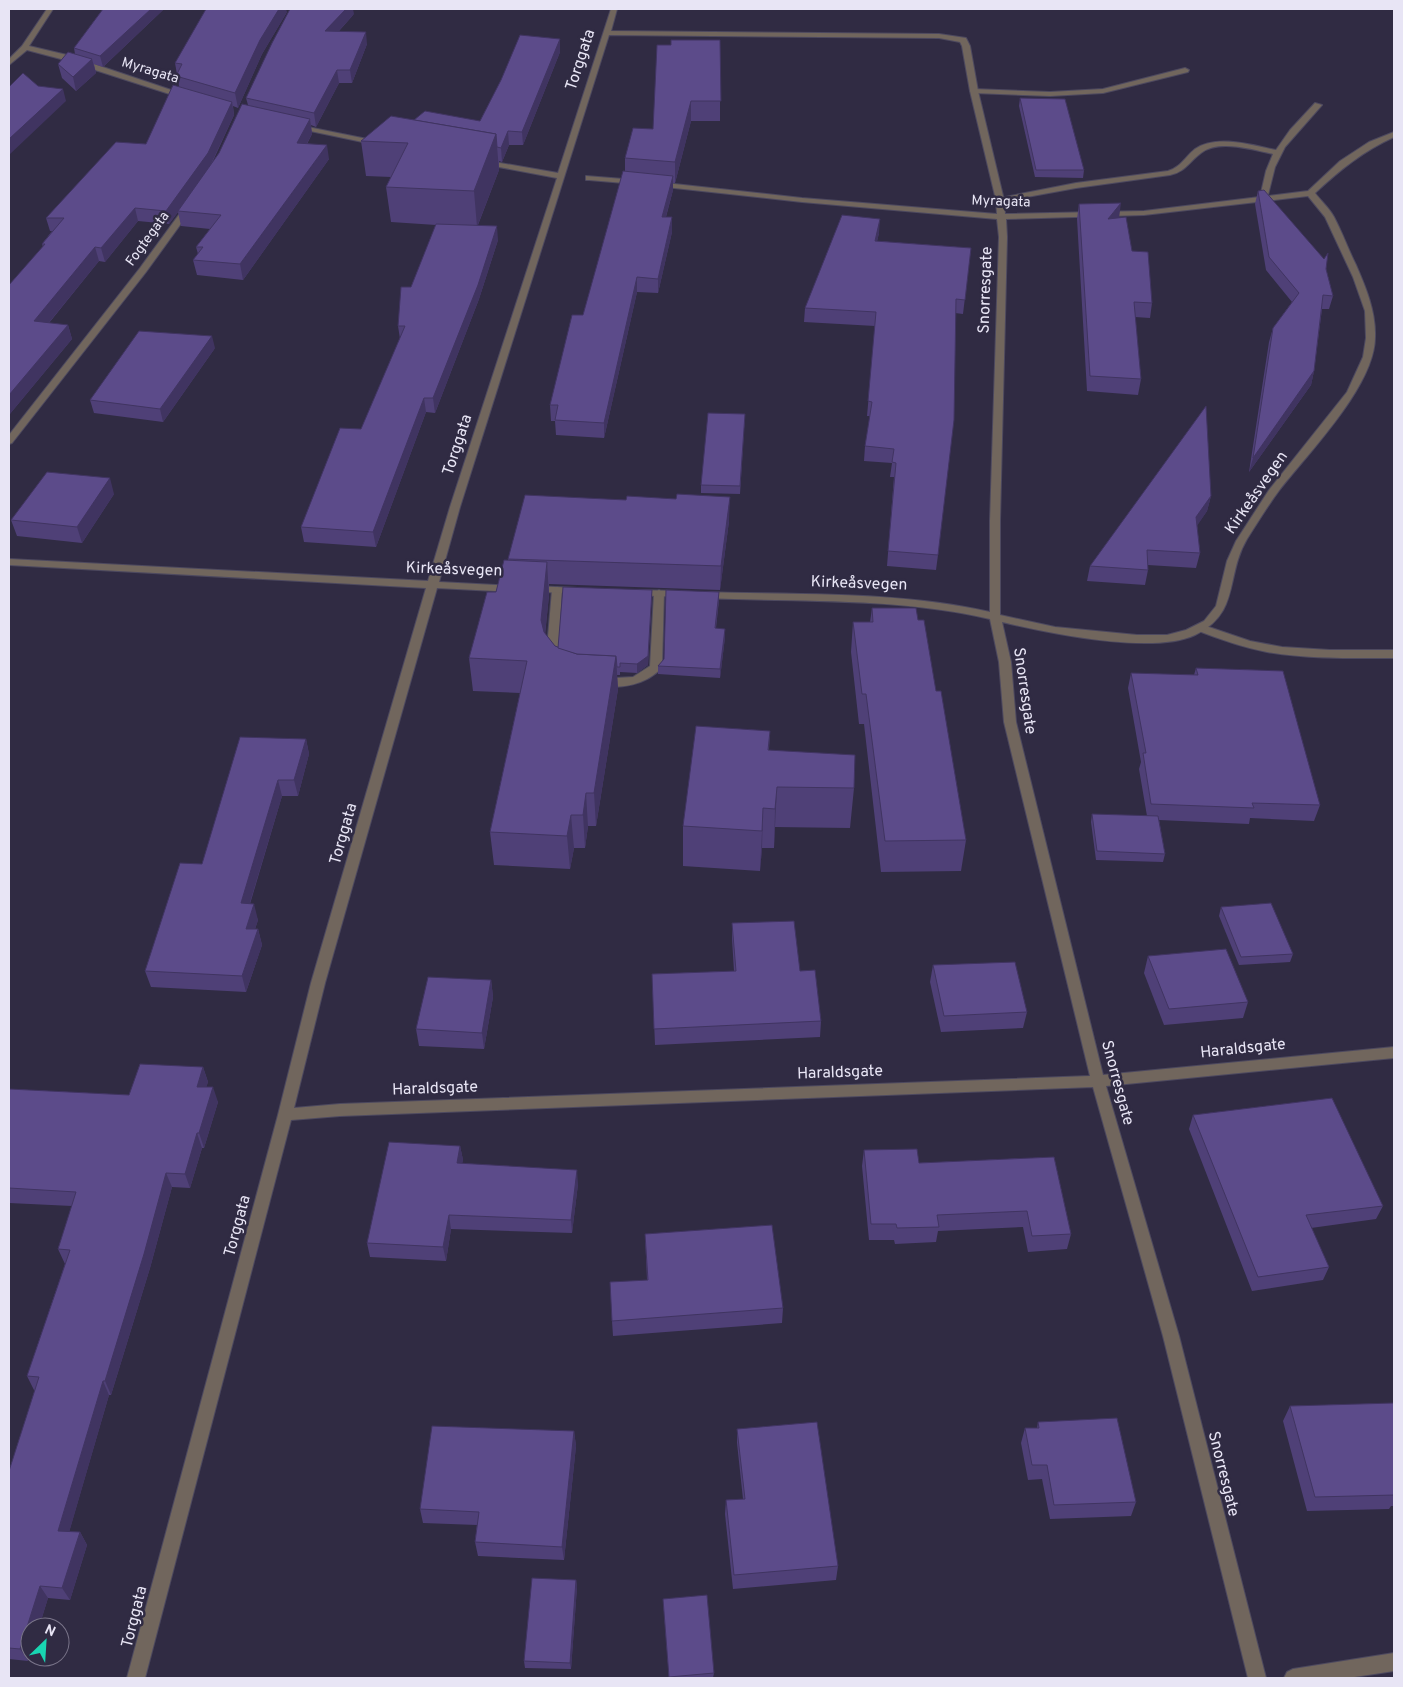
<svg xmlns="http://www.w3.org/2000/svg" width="1403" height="1687" font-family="Overpass,sans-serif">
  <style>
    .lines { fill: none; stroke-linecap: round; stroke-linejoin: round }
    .service-casing { stroke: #4d495f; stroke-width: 2 }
    .minor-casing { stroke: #4d495f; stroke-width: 2 }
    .service { fill: #71665d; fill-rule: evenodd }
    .minor { fill: #71665d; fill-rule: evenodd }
    .wall { fill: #4f4077 }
    .shaded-wall { fill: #403461 }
    .building { fill: #5c4b8a; stroke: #403461 }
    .labels { text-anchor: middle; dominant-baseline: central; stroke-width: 5; stroke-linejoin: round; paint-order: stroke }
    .far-street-label { font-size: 14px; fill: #e8e5f5; stroke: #302b43 }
    .street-label { font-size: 16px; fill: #e8e5f5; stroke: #302b43 }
  </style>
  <rect width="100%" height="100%" fill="#302b43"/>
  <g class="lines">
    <g class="service-casing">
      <g id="service">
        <path d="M1185 68 1189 70 1188 72 1103 93 1050 96 974 93 970 91 974 89 1050 92 1103 89Z"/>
        <path d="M1315 103 1322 105 1285 147 1275 167 1267 199 1260 197 1266 171 1273 154C1253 150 1219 139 1201 153 1189 162 1185 172 1170 175L1076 188 1000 202 996 200 1000 198 1076 183 1168 171C1181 167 1185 157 1195 149 1216 134 1252 145 1276 150L1290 130Z"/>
        <path d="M557 587 562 590 558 660 552 664 546 660 552 590Z"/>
        <path d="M659 590 664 593 662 667C648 685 618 690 597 685L595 682 597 679 633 677 650 666 654 593Z"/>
        <path d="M1200 624 1250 641 1282 647 1330 650H1394V658C1352 658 1308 659 1267 652 1242 647 1219 639 1196 630L1194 628Z"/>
      </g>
    </g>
    <g class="minor-casing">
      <g id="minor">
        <path d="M47 9H53L29 46 67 55 189 96 182 98 61 59 27 50 9 65V59L22 46Z"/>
        <path d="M611 9H617L611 31 939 34 966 38 970 46 978 91 1004 200 1005 214 1144 211 1308 191 1340 161 1369 142 1394 132V137C1363 151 1340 170 1315 193 1321 201 1329 208 1334 217 1342 232 1348 249 1356 265 1366 288 1376 312 1375 337 1375 386 1308 453 1278 492 1267 507 1257 523 1247 539 1225 576 1241 613 1195 635 1152 655 1048 633 1002 622L1011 662 1016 722 1103 1075 1394 1047V1058L1106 1086 1179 1336 1266 1678H1248L1163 1336 1093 1087 340 1116 291 1120 145 1678H127L278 1115 311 983 426 588 9 565V559L428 581 450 507 557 178 483 164 479 162 483 160 558 173ZM609 35 939 38 960 42 962 46 970 91 996 200 997 214 802 198 656 182 652 184 656 186 802 202 997 219 999 237 990 521V612C898 591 797 595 703 592L698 595 703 598C797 602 898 597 990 619L999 662 1004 722 1090 1076 340 1104 294 1108 325 983 437 588 513 592 518 589 513 586 439 582 460 507ZM1308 196 1325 217 1353 277 1365 311 1366 338 1363 357 1347 392 1269 490 1236 541 1227 561 1216 606 1204 621 1186 630 1167 635H1137L1055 627 1000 615V521L1007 237 1006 219 1144 215Z"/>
        <path d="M293 124 377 141 381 143 377 145 296 128 292 126Z"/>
        <path d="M586 176 636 180 640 182 636 184 589 180H586Z"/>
        <path d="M186 205 193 207 146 272 12 443 9 444V435L140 268Z"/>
        <path d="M533 586 578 588 583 591 578 594 529 591 528 589Z"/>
        <path d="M636 590 681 591 686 594 681 597 632 595 631 593Z"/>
        <path d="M1394 1653V1671L1348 1678H1284L1287 1672 1293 1669Z"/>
      </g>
    </g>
    <use href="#service" class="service"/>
    <use href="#minor" class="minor"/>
  </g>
  <g class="wall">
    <path d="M103 9H164L103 67 94 64 96 73 76 91 62 78 58 64 75 54 74 48Z"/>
    <path d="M287 12 262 54 238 108 233 106 234 115 212 163 219 153 248 105 246 98 354 14 339 31 367 44 352 83H339L316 127 311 125 312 134 307 144 329 159 243 280 197 275 193 260 198 254 196 247 210 229 181 226 178 212 169 224 138 221 105 262 99 261 49 323 68 325 72 339 9 415V285L43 247 42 244 52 231H50L46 218 146 144 179 86 175 63Z"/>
    <path d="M560 39V52L523 145H509L502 162 499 161V170L478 225 498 240 479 299 435 413 426 412 376 547 304 542 301 527 361 429 400 339 398 326 411 287 436 225 391 222 386 187 391 177 366 176 361 141 414 120 480 121Z"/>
    <path d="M720 40V121H691L675 183H673V190L666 217H672V232L658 293 637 292 604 438 556 435 555 421H551L550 405 583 315 625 171V158L653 129 671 45Z"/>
    <path d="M1020 98 1084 170 1083 178 1035 177 1019 106Z"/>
    <path d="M1258 191 1326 269 1333 296 1329 309H1322L1314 371 1311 385 1249 472 1269 342 1273 328 1292 302 1266 270 1255 204Z"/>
    <path d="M1079 204 1119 218 1152 303 1150 318 1135 317 1141 379 1138 395 1087 391 1077 219Z"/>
    <path d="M879 233 877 241 971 248 963 314 955 313 938 555 936 570 887 566 894 477H890L892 463 864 461 865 446 870 416H867L875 326 804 322 805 308Z"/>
    <path d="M215 348 163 422 94 413 90 400Z"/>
    <path d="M745 414 740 494 701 493V485Z"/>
    <path d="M114 494 82 543 17 536 11 520Z"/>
    <path d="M1211 496 1207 511 1197 525 1200 553 1196 568 1148 565V570L1145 585 1087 581 1090 566Z"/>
    <path d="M729 521 720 590 549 584V595L545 635 555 646 558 648 652 590 648 665 637 673 620 672V675H617L618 689 596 826H588L585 848H574L570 869 494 865 490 832 520 693 473 691 469 658 508 561V559Z"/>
    <path d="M719 600 716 628 725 637 720 678 658 674V666Z"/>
    <path d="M872 608 918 620 936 691 966 840 961 871 881 872 864 724H859L851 652 853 622H870Z"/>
    <path d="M1196 668 1320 805 1314 821 1250 818 1249 824 1159 820 1165 854 1163 862 1096 860 1091 822 1092 814 1147 816 1139 769 1141 762 1128 688 1131 673 1194 675Z"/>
    <path d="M770 731 769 750 854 788 850 828 775 827 774 848H762L760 871 683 866V826Z"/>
    <path d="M306 739 309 754 298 796H282L250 904 258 920 255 929H258L262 945 246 992 151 987 145 971 202 864Z"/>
    <path d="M1221 907 1293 954 1290 962 1239 965 1219 916Z"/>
    <path d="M732 923 800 971 821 1021 820 1037 655 1045 652 974 734 971 732 939Z"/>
    <path d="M1148 956 1248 1002 1243 1018 1164 1025 1144 973Z"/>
    <path d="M933 965 1027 1012 1023 1028 941 1032 930 982Z"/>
    <path d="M491 980 493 997 484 1049 419 1046 416 1029Z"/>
    <path d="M203 1067 208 1082 206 1087 218 1102 204 1148H202L190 1188 172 1187 150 1268 111 1395H109L69 1532H80L87 1545 70 1600 48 1598 39 1627H30L28 1661 9 1659V1471L35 1390H34L27 1376 65 1264 58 1249 72 1206 9 1203V1089L129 1095Z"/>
    <path d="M1193 1115 1383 1206 1376 1219 1311 1228 1329 1267 1323 1280 1252 1291 1189 1129Z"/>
    <path d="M460 1146 463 1160 462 1163 578 1184 572 1233 451 1229 446 1261 370 1257 367 1243Z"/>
    <path d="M864 1150 919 1163 1054 1157 1071 1234 1067 1249 1028 1252 1023 1227 938 1231 936 1242 895 1244 894 1240H869L862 1166Z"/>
    <path d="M645 1234 783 1308 782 1323 613 1336 612 1321 647 1280Z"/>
    <path d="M1394 1403V1506H1391L1389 1509 1307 1511 1283 1421 1290 1406Z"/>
    <path d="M1038 1422 1136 1502 1131 1516 1050 1519 1042 1479 1028 1480 1021 1443 1025 1428H1037Z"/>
    <path d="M737 1429 838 1566 836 1580 733 1589 725 1514 726 1500 743 1499 737 1443Z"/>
    <path d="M574 1431 576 1446 564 1560 478 1556 475 1542 477 1525 423 1523 420 1509Z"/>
    <path d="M576 1580 577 1587 571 1669 525 1668 524 1661Z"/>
    <path d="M663 1599 714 1673 713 1678H669Z"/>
  </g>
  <g class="shaded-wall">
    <path d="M151 9H164L103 67 100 56Z"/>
    <path d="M279 9H286L287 12 262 54 238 108 235 93 260 40Z"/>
    <path d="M346 9H353L354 14 327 44 325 31Z"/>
    <path d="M366 32 367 44 352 83 350 70Z"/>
    <path d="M560 39V52L523 145 522 132Z"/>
    <path d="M92 59 96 73 76 91 73 77Z"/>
    <path d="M337 70 339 83 316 127 314 113Z"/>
    <path d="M63 89 66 101 9 155V139Z"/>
    <path d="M691 101V121L675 183V162Z"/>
    <path d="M232 102 234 115 210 166 178 211V212L169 224 166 211Z"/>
    <path d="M310 119 312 134 299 158 297 143Z"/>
    <path d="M508 131 509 145 502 162 501 148Z"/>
    <path d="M496 134 499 170 477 227 474 191Z"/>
    <path d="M327 145 329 159 243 280 240 264Z"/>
    <path d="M673 176V190L662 231V217Z"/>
    <path d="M1121 203 1119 218 1108 219Z"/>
    <path d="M135 208 138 221 105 262 101 248Z"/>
    <path d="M672 217V232L658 293V279Z"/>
    <path d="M880 219 879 233 874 255 875 241Z"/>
    <path d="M497 226 498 240 479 299 435 413 433 398Z"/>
    <path d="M95 247 99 261 38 336 34 321Z"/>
    <path d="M637 277V292L604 438V423Z"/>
    <path d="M68 325 72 339 9 415V395Z"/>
    <path d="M212 336 215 348 163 422 160 409Z"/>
    <path d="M1314 371 1311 385 1249 472 1253 458Z"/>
    <path d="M424 398 426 412 376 547 373 532Z"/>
    <path d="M110 478 114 494 82 543 77 527Z"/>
    <path d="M1211 496 1207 511 1193 532 1196 517Z"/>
    <path d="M730 497 729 521 720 590 721 566Z"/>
    <path d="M547 562 549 595 543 653 541 620Z"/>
    <path d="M652 590 648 665 637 673V664Z"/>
    <path d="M719 592V600L714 637Z"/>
    <path d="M725 629V637L720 678V669Z"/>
    <path d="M616 656 618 689 596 826 594 793Z"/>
    <path d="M306 739 309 754 298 796 294 780Z"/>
    <path d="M278 780 282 796 245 919 241 903Z"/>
    <path d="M777 787 775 827 774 848 775 809Z"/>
    <path d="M586 793 588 826 585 848 583 815Z"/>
    <path d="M763 808 762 848 760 871 762 831Z"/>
    <path d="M571 815 574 848 570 869 567 836Z"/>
    <path d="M254 904 258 920 250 945 246 929Z"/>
    <path d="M258 929 262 945 246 992 242 976Z"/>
    <path d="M491 980 493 997 484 1049 482 1033Z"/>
    <path d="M203 1067 208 1082 202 1102 197 1087Z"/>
    <path d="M213 1087 218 1102 204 1148 199 1133Z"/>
    <path d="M197 1133 202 1148 190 1188 185 1174Z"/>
    <path d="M460 1146 463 1160 460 1177 457 1163Z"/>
    <path d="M577 1170 578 1184 572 1233 571 1220Z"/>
    <path d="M166 1173 172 1187 150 1268 111 1395 105 1381Z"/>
    <path d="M449 1215 451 1229 446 1261 443 1247Z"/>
    <path d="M103 1381 109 1395 66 1543 58 1531Z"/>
    <path d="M574 1431 576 1446 564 1560 562 1547Z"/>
    <path d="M80 1532 87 1545 70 1600 62 1588Z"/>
    <path d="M576 1580 577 1587 571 1669 570 1663Z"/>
    <path d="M40 1586 48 1598 39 1627H30V1655L28 1661 20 1649Z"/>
  </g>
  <g class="building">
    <path d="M103 9H151L100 56 74 48Z"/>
    <path d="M206 9H279L260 40 235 93 176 76 182 64 175 63Z"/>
    <path d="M290 9H346L325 31 366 32 350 70H337L314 113 246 98 272 43Z"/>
    <path d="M520 35 560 39 522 132 508 131 501 148 497 147 496 134 414 120 425 111 480 121 501 80Z"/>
    <path d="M671 40H720L721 101H691L675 162 625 158 633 128 653 129 657 45H671Z"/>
    <path d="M68 52 92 59 73 77 58 64Z"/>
    <path d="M23 73 38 86 63 89 9 139V87Z"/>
    <path d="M173 85 232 102 208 153 166 211 135 208 101 248 95 247 34 321 68 325 9 395V285L45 244H42L64 218H46L116 142 146 144Z"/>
    <path d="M1020 98 1065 99 1084 170H1036Z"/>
    <path d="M242 104 310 119 297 143 327 145 240 264 193 260 203 247H196L221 215 178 211 219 153Z"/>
    <path d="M391 116 496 134 474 191 386 187 408 143 361 141Z"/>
    <path d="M623 171 673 176 662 217H672L658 279 637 277 604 423 555 420 558 405H550L572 315H583Z"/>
    <path d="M1264 190 1324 259 1328 253 1326 269 1333 296 1323 295 1314 371 1253 458 1273 328 1299 293 1269 257 1258 191Z"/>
    <path d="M1121 203 1108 219 1126 217 1132 251 1148 252 1152 303 1134 302 1141 379 1090 376 1079 204Z"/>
    <path d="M842 215 880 219 875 241 971 248 965 300 956 299 954 420 938 555 888 551 896 463 892 462 894 449 865 446 872 402 868 401 876 312 805 308Z"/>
    <path d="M436 224 497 226 478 285 433 398H424L373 532 301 527 340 428 361 429 405 326H398L401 287H411Z"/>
    <path d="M139 331 212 336 160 409 90 400Z"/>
    <path d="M1206 406 1211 496 1196 517 1200 553 1147 550 1148 570 1090 566Z"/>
    <path d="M708 413 745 414 740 486 701 485Z"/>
    <path d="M47 472 110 478 77 527 11 520Z"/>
    <path d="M677 494 730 497 721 566 508 559 525 495 626 500 627 496 676 499Z"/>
    <path d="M504 560 547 562 541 620 544 632 555 646 577 654 616 656 594 793H586L583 815H571L567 836 490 832 527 661 469 658 487 592H496Z"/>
    <path d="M563 587 652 590 648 656 637 664 620 663V667H617L616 656 577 654 558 648Z"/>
    <path d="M666 590 719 592 715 628 725 629 720 669 658 666 664 659Z"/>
    <path d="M872 608H916L918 620H924L936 691H941L966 840 885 841 866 694H862L853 622H873Z"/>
    <path d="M1196 668 1283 671 1320 805 1252 803 1254 808 1151 804 1143 753H1146L1131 673 1198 675Z"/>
    <path d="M696 726 770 731 768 750 855 755 854 788 777 787 775 809 763 808 762 831 683 826Z"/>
    <path d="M240 737 306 739 294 780H278L241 903 254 904 246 929H258L242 976 145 971 180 863 202 864Z"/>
    <path d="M1092 814 1158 816 1165 854 1097 851Z"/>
    <path d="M1271 903 1293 954 1241 957 1221 907Z"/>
    <path d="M794 921 800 971 815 970 821 1021 654 1029 652 974 736 971 732 923Z"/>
    <path d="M1226 949 1248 1002 1169 1009 1148 956Z"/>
    <path d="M1015 962 1027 1012 944 1016 933 965Z"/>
    <path d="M428 977 491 980 482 1033 416 1029Z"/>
    <path d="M140 1064 203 1067 197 1087H213L199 1133H197L185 1174 166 1173 144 1254 105 1381H103L58 1531 80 1532 62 1588 40 1586 20 1649 9 1648V1471L39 1377 27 1376 70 1250 58 1249 76 1192 9 1188V1089L129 1095Z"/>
    <path d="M1332 1098 1383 1206 1306 1215 1329 1267 1258 1277 1193 1115Z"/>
    <path d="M389 1142 460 1146 457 1163 577 1170 571 1220 449 1215 443 1247 367 1243Z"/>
    <path d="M917 1149 919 1163 1054 1157 1071 1234 1032 1236 1027 1211 937 1215 939 1227 897 1228 896 1224H871L864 1150Z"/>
    <path d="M772 1225 783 1308 612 1321 610 1282 648 1280 645 1234Z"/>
    <path d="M1394 1403V1495L1315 1497 1290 1406Z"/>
    <path d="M1117 1418 1136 1502 1054 1505 1047 1465H1032L1025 1428H1039L1038 1422Z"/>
    <path d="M817 1422 838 1566 734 1575 726 1500 745 1499 737 1429Z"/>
    <path d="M432 1426 574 1431 562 1547 475 1542 479 1512 420 1509Z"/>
    <path d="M532 1578 576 1580 570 1663 524 1661Z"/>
    <path d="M707 1595 714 1673 669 1677 663 1599Z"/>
  </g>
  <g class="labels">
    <g class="far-street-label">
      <text transform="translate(150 71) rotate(17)">Myragata</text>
      <text transform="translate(1001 202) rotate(2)">Myragata</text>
      <text transform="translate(148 239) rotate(-54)">Fogtegata</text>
    </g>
    <g class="street-label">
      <text transform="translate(581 60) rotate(-72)">Torggata</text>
      <text transform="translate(986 290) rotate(-88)">Snorresgate</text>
      <text transform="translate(458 445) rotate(-72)">Torggata</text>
      <text transform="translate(1257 493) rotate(-55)">Kirkeåsvegen</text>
      <text transform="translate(454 570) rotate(2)">Kirkeåsvegen</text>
      <text transform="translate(859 584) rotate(2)">Kirkeåsvegen</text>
      <text transform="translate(1024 691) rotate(82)">Snorresgate</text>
      <text transform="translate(344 834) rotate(-74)">Torggata</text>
      <text transform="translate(1243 1049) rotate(-6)">Haraldsgate</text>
      <text transform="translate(840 1073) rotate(-2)">Haraldsgate</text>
      <text transform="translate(1117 1083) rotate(75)">Snorresgate</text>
      <text transform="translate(435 1089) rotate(-2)">Haraldsgate</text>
      <text transform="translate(238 1226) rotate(-75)">Torggata</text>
      <text transform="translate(1223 1474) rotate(76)">Snorresgate</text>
      <text transform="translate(135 1617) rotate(-76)">Torggata</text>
    </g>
  </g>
  <rect width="1403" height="1687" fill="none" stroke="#e8e5f5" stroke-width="20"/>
  <g transform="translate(45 1642) rotate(25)"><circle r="24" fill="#302b43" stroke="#7a758a"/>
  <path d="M0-4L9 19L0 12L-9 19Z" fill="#19d5b2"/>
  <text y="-8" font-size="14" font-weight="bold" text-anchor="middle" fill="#e8e5f5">N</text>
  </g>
</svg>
